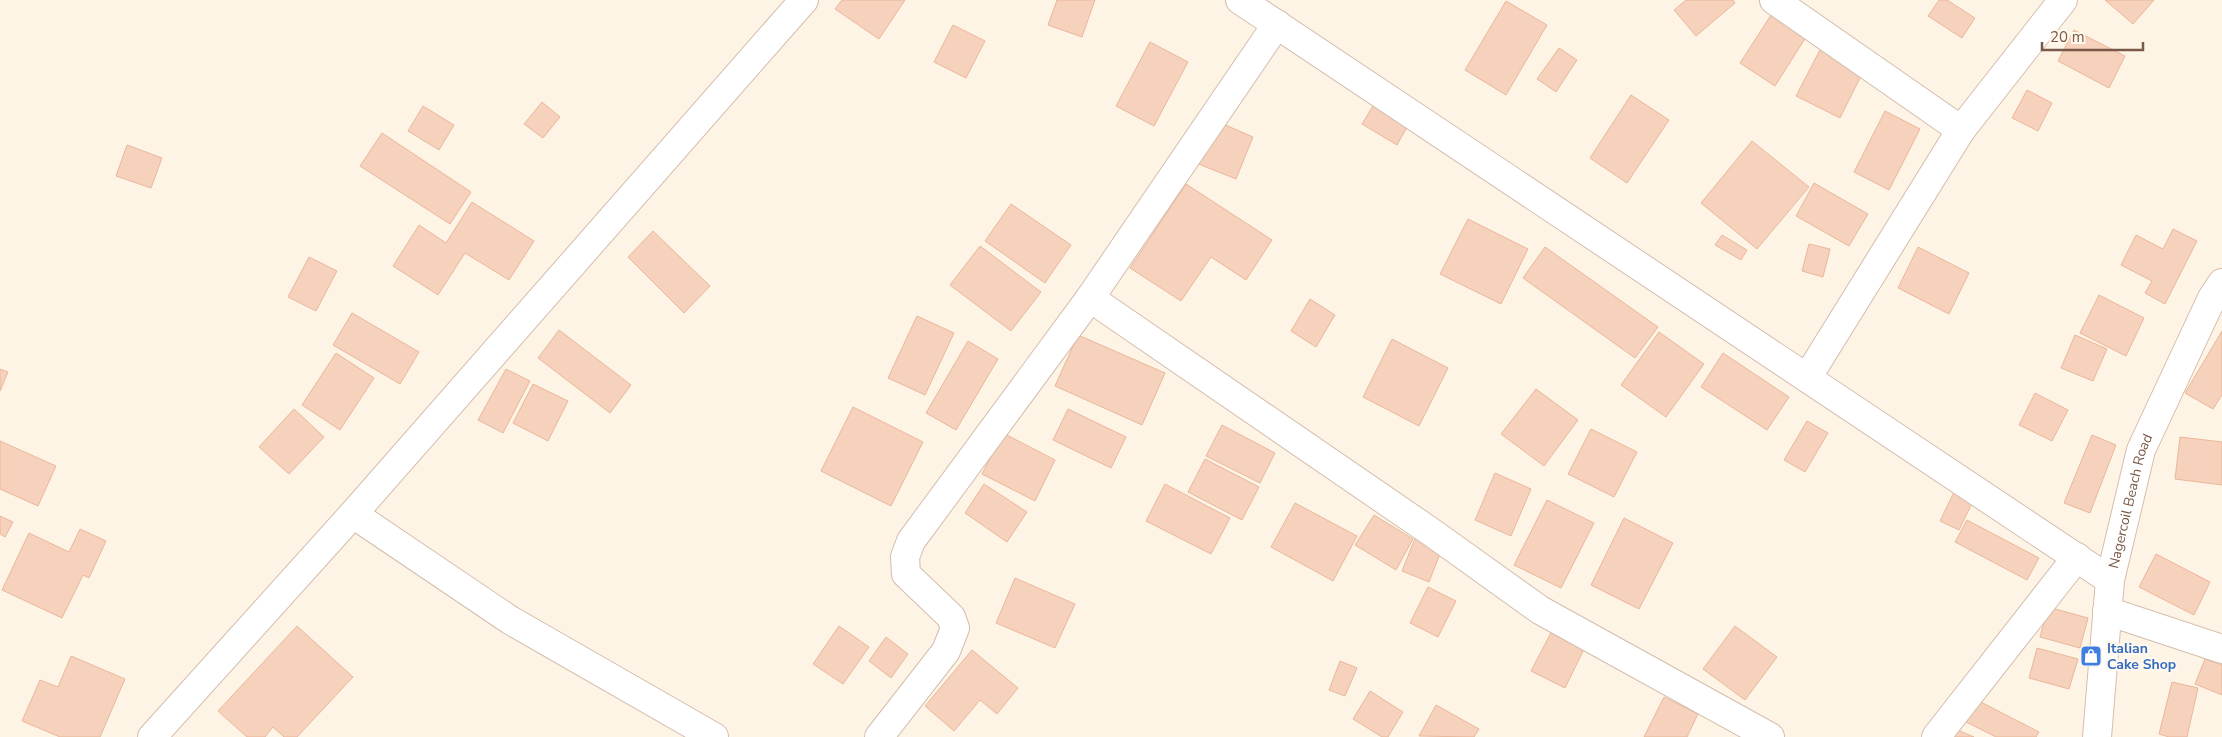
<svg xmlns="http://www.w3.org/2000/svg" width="2222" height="737" font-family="'Nunito Sans',sans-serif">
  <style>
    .building { fill: #f6d1bb; stroke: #eab79a }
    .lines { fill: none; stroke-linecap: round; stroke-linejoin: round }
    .minor-casing { stroke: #d4bdad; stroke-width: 30 }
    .secondary-casing { stroke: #d7bdaa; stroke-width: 30 }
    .minor { stroke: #fff; stroke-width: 28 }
    .secondary { stroke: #fff; stroke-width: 28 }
    .labels { text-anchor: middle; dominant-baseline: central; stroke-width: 5; stroke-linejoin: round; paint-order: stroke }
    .street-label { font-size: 14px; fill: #7a5948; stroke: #fff8ee }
    .shop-label { font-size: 14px; font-weight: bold; fill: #366cbe; stroke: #fff8ee; text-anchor: start }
  </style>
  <rect width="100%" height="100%" fill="#fef4e6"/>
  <g class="building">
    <path d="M842 0H905L879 39 835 9Z"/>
    <path d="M1057 0H1095L1082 37 1048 25Z"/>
    <path d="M1686 0H1733L1735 3 1696 36 1674 10Z"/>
    <path d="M1939 0H1947L1975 18 1962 38 1928 16Z"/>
    <path d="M2105 0H2154L2133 24Z"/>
    <path d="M1506 1 1547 25 1506 95 1465 70Z"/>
    <path d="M1773 12 1808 34 1775 86 1740 63Z"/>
    <path d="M953 25 985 41 966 78 934 62Z"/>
    <path d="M2074 30 2125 56 2109 88 2058 61Z"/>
    <path d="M1150 42 1188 62 1154 126 1116 106Z"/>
    <path d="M1822 46 1865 68 1840 118 1796 96Z"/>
    <path d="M1559 48 1577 60 1556 92 1537 79Z"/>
    <path d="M2027 90 2052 103 2038 131 2012 118Z"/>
    <path d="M1382 91 1416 111 1397 145 1362 124Z"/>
    <path d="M1631 95 1669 120 1627 183 1590 158Z"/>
    <path d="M542 102 560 117 543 138 524 124Z"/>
    <path d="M423 106 454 125 439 150 408 131Z"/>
    <path d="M1885 111 1920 129 1889 190 1854 172Z"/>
    <path d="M1214 120 1253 137 1236 179 1196 163Z"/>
    <path d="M382 133 471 192 450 224 360 166Z"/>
    <path d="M1752 141 1809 187 1757 249 1701 203Z"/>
    <path d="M127 145 162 158 151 188 116 176Z"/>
    <path d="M1814 183 1868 214 1849 246 1796 216Z"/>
    <path d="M1186 184 1272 240 1246 280 1211 257 1181 301 1130 268Z"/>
    <path d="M472 202 534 241 509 280 465 253 438 295 393 266 419 225 446 243Z"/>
    <path d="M1011 204 1071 245 1045 283 985 241Z"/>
    <path d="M1468 219 1528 249 1501 304 1440 274Z"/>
    <path d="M2173 229 2197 241 2165 304 2145 293 2152 281 2121 265 2136 235 2163 249Z"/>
    <path d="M653 231 710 286 684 313 628 257Z"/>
    <path d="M1722 235 1747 250 1741 260 1715 245Z"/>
    <path d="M1809 244 1830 249 1823 277 1802 271Z"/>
    <path d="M980 246 1041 292 1011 331 950 285Z"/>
    <path d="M1545 247 1658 327 1635 358 1523 278Z"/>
    <path d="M1918 247 1969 273 1949 314 1898 288Z"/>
    <path d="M309 257 337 271 316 311 288 297Z"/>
    <path d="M2099 295 2144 318 2126 356 2080 333Z"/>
    <path d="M1310 299 1335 315 1316 347 1291 331Z"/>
    <path d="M352 313 419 352 400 384 333 345Z"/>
    <path d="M917 316 954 333 925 395 888 378Z"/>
    <path d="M559 330 631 385 610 413 538 358Z"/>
    <path d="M2222 331V395L2213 409 2185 393Z"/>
    <path d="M1659 332 1704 364 1666 417 1621 385Z"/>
    <path d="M1078 335 1165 373 1142 425 1055 386Z"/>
    <path d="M2075 335 2107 349 2093 381 2061 368Z"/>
    <path d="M1392 339 1448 368 1419 426 1363 397Z"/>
    <path d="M968 341 998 359 956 430 926 413Z"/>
    <path d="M336 353 374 378 340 430 302 405Z"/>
    <path d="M1723 353 1789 397 1767 430 1701 387Z"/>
    <path d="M0 369 8 372 0 391Z"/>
    <path d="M506 369 530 381 503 433 478 420Z"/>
    <path d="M533 384 568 401 548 441 513 423Z"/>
    <path d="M1536 389 1578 420 1544 466 1501 434Z"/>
    <path d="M2035 393 2068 410 2052 441 2019 425Z"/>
    <path d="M853 407 923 442 891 506 821 471Z"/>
    <path d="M294 409 324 437 289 474 259 447Z"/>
    <path d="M1068 409 1126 437 1111 468 1053 440Z"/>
    <path d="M1807 421 1828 433 1805 472 1784 460Z"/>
    <path d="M1222 425 1275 453 1260 483 1206 456Z"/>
    <path d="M1591 429 1637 452 1614 497 1568 474Z"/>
    <path d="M1003 433 1055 460 1035 501 982 474Z"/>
    <path d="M2092 435 2116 445 2090 513 2064 503Z"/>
    <path d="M2180 437 2222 442V485L2175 479Z"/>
    <path d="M0 441 56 466 38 506 0 489Z"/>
    <path d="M1205 459 1259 487 1242 520 1188 492Z"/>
    <path d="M1495 473 1531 489 1511 536 1475 520Z"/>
    <path d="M984 484 1027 512 1007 542 965 513Z"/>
    <path d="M1165 484 1230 518 1211 554 1146 521Z"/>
    <path d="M1957 486 1976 495 1959 530 1940 521Z"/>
    <path d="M1547 500 1594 523 1561 588 1514 565Z"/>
    <path d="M1295 503 1357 536 1333 581 1271 547Z"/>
    <path d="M1374 515 1413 539 1396 570 1355 545Z"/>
    <path d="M0 516 13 522 5 537 0 534Z"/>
    <path d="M1624 518 1673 543 1639 609 1591 585Z"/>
    <path d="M1967 520 2039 558 2027 580 1955 542Z"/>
    <path d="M80 529 106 541 89 578 83 575 62 618 2 590 29 533 69 552Z"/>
    <path d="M1416 536 1443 546 1429 582 1402 571Z"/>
    <path d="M2156 554 2210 582 2194 615 2139 587Z"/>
    <path d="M1015 578 1075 604 1055 648 996 623Z"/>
    <path d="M1428 587 1456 601 1438 637 1410 623Z"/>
    <path d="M2048 607 2088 618 2080 648 2040 637Z"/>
    <path d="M1555 625 1588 641 1565 688 1531 671Z"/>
    <path d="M297 626 353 677 297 737H284L273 727 265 737H247L218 711Z"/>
    <path d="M839 626 869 647 843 684 813 664Z"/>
    <path d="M1735 626 1777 657 1745 700 1703 669Z"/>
    <path d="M886 637 908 654 891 678 869 661Z"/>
    <path d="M2037 648 2078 659 2069 689 2029 678Z"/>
    <path d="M972 650 1018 688 997 714 980 700 954 731 925 706Z"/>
    <path d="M71 656 125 679 100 737H60L22 721 40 680 58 687Z"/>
    <path d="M2205 659 2222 665V695L2195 684Z"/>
    <path d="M1340 661 1357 668 1345 696 1329 690Z"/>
    <path d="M2172 682 2198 688 2187 737H2169L2159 734Z"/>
    <path d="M1370 691 1403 712 1388 737H1382L1353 719Z"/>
    <path d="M1664 697 1698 714 1687 737H1644Z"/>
    <path d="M1975 699 2039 732 2036 737H1996L1964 721Z"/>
    <path d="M1436 705 1479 729 1474 737 1419 736Z"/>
    <path d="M1946 725 1974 737H1941Z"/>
  </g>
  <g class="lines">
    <g class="minor-casing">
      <g id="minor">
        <path d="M1240 0 2110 580"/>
        <path d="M1774 0 1961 130 2063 0"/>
        <path d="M1090 298 1434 534 1540 610 1770 737"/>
        <path d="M1807 378 1961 130"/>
        <path d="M353 514 510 620 714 737"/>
        <path d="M2107 611 2222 649"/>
        <path d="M152 737 353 514 804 0"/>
        <path d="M879 737 946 651 955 628 951 617 906 574 905 557 911 541 1090 298 1277 24"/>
        <path d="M1936 737 2077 557"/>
      </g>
    </g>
    <g class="secondary-casing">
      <g id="secondary">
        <path id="s1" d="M2097 737 2110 580 2141 450 2212 298 2222 283"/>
      </g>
    </g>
    <use href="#minor" class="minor"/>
    <use href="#secondary" class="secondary"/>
  </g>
  <defs>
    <g id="shop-square" transform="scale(1.125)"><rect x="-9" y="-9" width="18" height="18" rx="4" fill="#3f7fe0" stroke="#fff8ee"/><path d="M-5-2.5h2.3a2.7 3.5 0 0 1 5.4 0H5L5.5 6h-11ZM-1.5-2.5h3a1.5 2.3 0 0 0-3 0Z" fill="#fff"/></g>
  </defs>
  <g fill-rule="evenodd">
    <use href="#shop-square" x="2091" y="656"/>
  </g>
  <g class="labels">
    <g class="street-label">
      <text stroke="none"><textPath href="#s1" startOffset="239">Nagercoil Beach Road</textPath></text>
    </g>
    <g class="shop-label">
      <text x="2107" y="648">Italian<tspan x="2107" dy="16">Cake Shop</tspan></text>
    </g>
  </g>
  <path d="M2042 42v8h101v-8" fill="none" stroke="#7a5948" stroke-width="2.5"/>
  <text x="2050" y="42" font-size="15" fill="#7a5948" stroke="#fff8ee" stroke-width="4" paint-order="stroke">20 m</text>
</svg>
